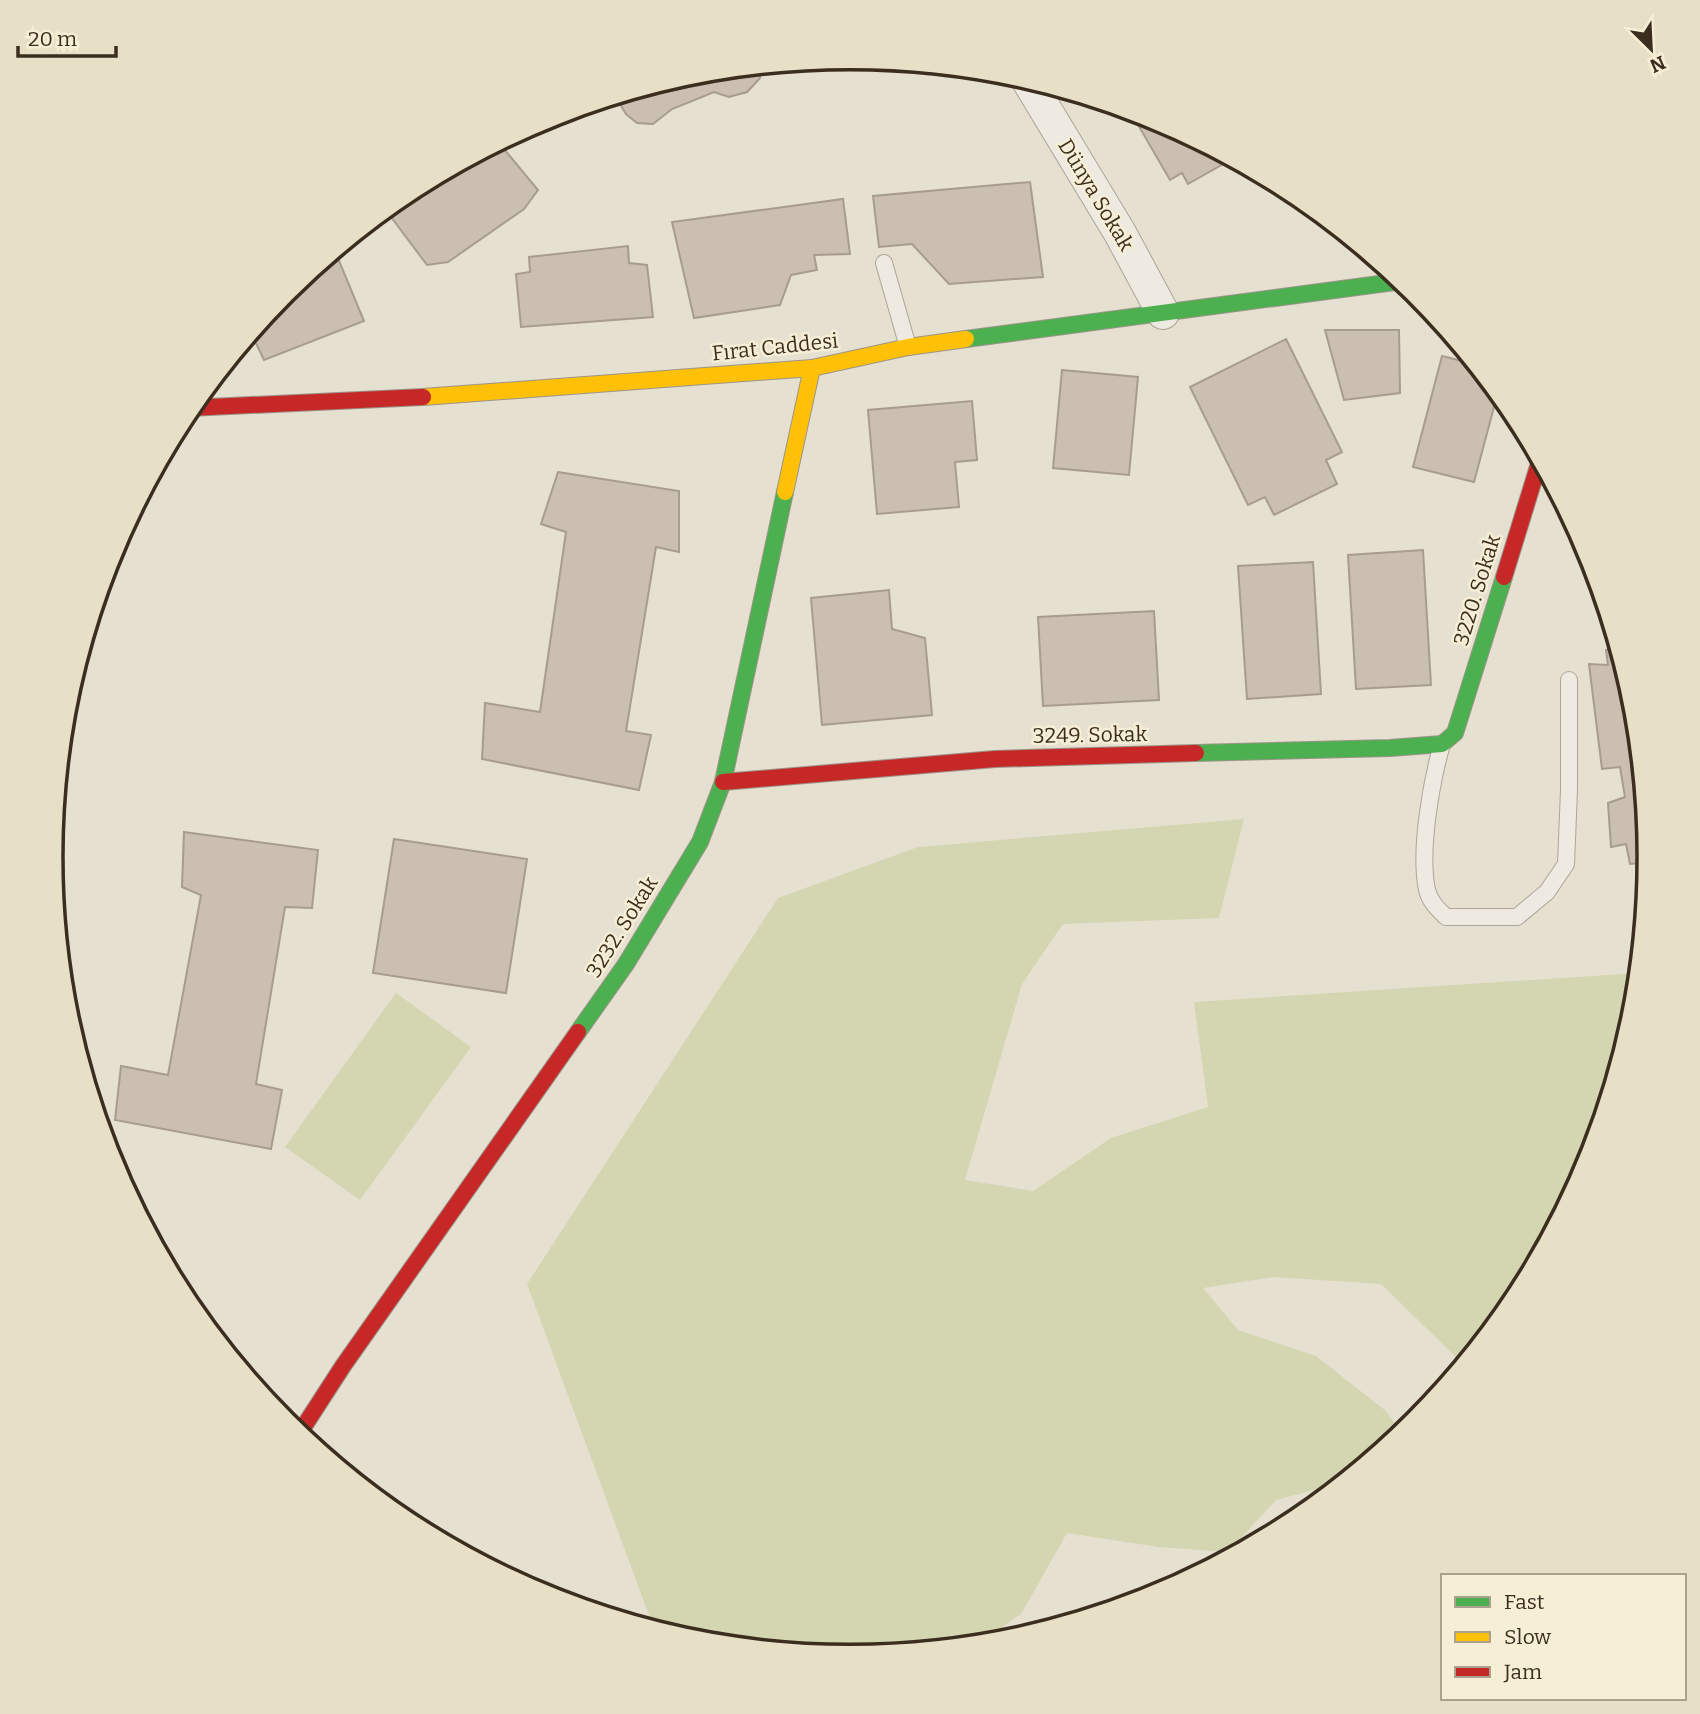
<svg xmlns="http://www.w3.org/2000/svg" width="1700" height="1714" font-family="Bitter,serif">
  <style>
    .green { fill: #d4d6b2 }
    .building { fill: #cabfb0; stroke: #a79c8f; stroke-width: 2 }
    .lines { fill: none; stroke-linecap: round; stroke-linejoin: round }
    .lane-casing { stroke: #aca598; stroke-width: 18 }
    .street-casing { stroke: #aca598; stroke-width: 34 }
    .fast-casing { stroke: #9b9488; stroke-width: 18 }
    .slow-casing { stroke: #9b9488; stroke-width: 18 }
    .jam-casing { stroke: #9b9488; stroke-width: 18 }
    .lane { stroke: #eeeae1; stroke-width: 16 }
    .street { stroke: #eeeae1; stroke-width: 32 }
    .fast { stroke: #4caf50; stroke-width: 16 }
    .slow { stroke: #ffc107; stroke-width: 16 }
    .jam { stroke: #c62828; stroke-width: 16 }
    .labels { text-anchor: middle; dominant-baseline: central; stroke-width: 5; stroke-linejoin: round; paint-order: stroke }
    .street-label { font-size: 21px; fill: #3c2e1f; stroke: #f7eed6 }
    .rim { fill: none; stroke: #3c2e1f; stroke-width: 3.5 }
  </style>
  <rect width="100%" height="100%" fill="#e6e0d0"/>
  <g class="green">
    <path d="M1244 819 1219 918 1063 924 1022 984 965 1180 1033 1191 1111 1138 1208 1107 1194 1002 1638 973 1634 1013 1588 1163 1514 1301 1463 1364 1381 1284 1273 1277 1203 1288 1238 1330 1316 1356 1386 1411 1401 1433 1341 1483 1276 1500 1228 1552 1159 1547 1067 1533 1021 1614 978 1644 850 1656 694 1641 654 1629 527 1284 778 898 918 847Z"/>
    <path d="M396 993 471 1047 360 1200 285 1147Z"/>
  </g>
  <g class="building">
    <path d="M760 67V78L747 92 729 97 714 92 672 109 653 124 637 123 626 114 617 99V96L694 73Z"/>
    <path d="M1130 111 1156 119 1232 159 1188 184 1182 173 1170 180Z"/>
    <path d="M499 143 538 190 524 209 448 262 427 265 385 209 406 192Z"/>
    <path d="M1030 182 1043 277 949 284 912 244 879 247 873 196Z"/>
    <path d="M843 199 850 254 814 255 817 270 791 275 780 305 694 318 672 222Z"/>
    <path d="M628 246 629 263 647 265 653 317 521 327 516 274 530 272 529 257Z"/>
    <path d="M335 251 364 321 264 360 251 333 285 292Z"/>
    <path d="M1325 330H1399L1400 393 1344 400Z"/>
    <path d="M1286 339 1342 452 1326 460 1337 484 1274 515 1265 497 1248 505 1190 387Z"/>
    <path d="M1442 356 1474 364 1498 392 1474 482 1413 467Z"/>
    <path d="M1062 370 1138 377 1129 475 1053 468Z"/>
    <path d="M972 401 977 460 955 462 959 507 877 514 868 410Z"/>
    <path d="M558 472 679 491V552L656 547 626 731 651 735 639 790 482 759 485 703 540 712 566 532 541 524Z"/>
    <path d="M1423 550 1431 685 1356 689 1348 555Z"/>
    <path d="M1313 562 1321 694 1247 699 1238 566Z"/>
    <path d="M889 590 892 629 925 638 932 715 822 725 811 598Z"/>
    <path d="M1154 611 1159 700 1043 706 1038 617Z"/>
    <path d="M1618 648 1634 701 1649 857V862L1630 864 1626 844 1611 847 1608 803 1625 797 1620 767 1602 769 1589 664 1608 665 1606 650Z"/>
    <path d="M184 832 318 850 312 908 285 907 256 1084 282 1090 271 1149 115 1120 121 1066 168 1075 201 895 182 887Z"/>
    <path d="M394 839 527 859 506 993 373 973Z"/>
  </g>
  <g class="lines">
    <g class="lane-casing">
      <g id="lane">
        <path d="M884 263 908 347"/>
        <path d="M1442 744C1431 783 1419 851 1427 890 1430 902 1438 909 1446 917H1517L1547 892 1566 864 1569 790V680"/>
      </g>
    </g>
    <g class="street-casing">
      <path id="street" d="M1027 79 1120 233 1163 313"/>
    </g>
    <g class="fast-casing">
      <g id="fast">
        <path d="M966 339 1402 281"/>
        <path d="M1196 753 1390 748 1442 744 1455 733 1504 577"/>
        <path d="M578 1032 626 964 700 842 723 782 785 492"/>
      </g>
    </g>
    <g class="slow-casing">
      <g id="slow">
        <path d="M423 397 812 368 908 347 966 339"/>
        <path d="M785 492 812 368"/>
      </g>
    </g>
    <g class="jam-casing">
      <g id="jam">
        <path d="M189 408 423 397"/>
        <path d="M1504 577 1540 460"/>
        <path d="M723 782 995 759 1196 753"/>
        <path d="M299 1434 343 1366 578 1032"/>
      </g>
    </g>
    <use href="#lane" class="lane"/>
    <use href="#street" class="street"/>
    <use href="#fast" class="fast"/>
    <use href="#slow" class="slow"/>
    <use href="#jam" class="jam"/>
  </g>
  <g class="labels">
    <g class="street-label">
      <text transform="translate(1096 195) rotate(59)">Dünya Sokak</text>
      <text transform="translate(775 347) rotate(-6)">Fırat Caddesi</text>
      <text transform="translate(1477 590) rotate(-73)">3220. Sokak</text>
      <text transform="translate(1090 735) rotate(-1)">3249. Sokak</text>
      <text transform="translate(622 927) rotate(-58)">3232. Sokak</text>
    </g>
  </g>
  <path d="M0 0H1700V1714H0ZM63 857a787 787 0 1 1 1574 0a787 787 0 1 1-1574 0Z" fill="#e8dfc7" fill-rule="evenodd"/>
  <path class="rim" d="M63 857a787 787 0 1 1 1574 0a787 787 0 1 1-1574 0Z"/>
  <rect x="1441" y="1574" width="245" height="126" fill="#f7eed6" stroke="#aca18d" stroke-width="2"/>
  <rect x="1455" y="1597" width="35" height="10" fill="#4caf50" stroke="#aca18d" stroke-width="2"/>
  <text x="1504" y="1609" font-size="21" fill="#3c2e1f">Fast</text>
  <rect x="1455" y="1632" width="35" height="10" fill="#ffc107" stroke="#aca18d" stroke-width="2"/>
  <text x="1504" y="1644" font-size="21" fill="#3c2e1f">Slow</text>
  <rect x="1455" y="1667" width="35" height="10" fill="#c62828" stroke="#aca18d" stroke-width="2"/>
  <text x="1504" y="1679" font-size="21" fill="#3c2e1f">Jam</text>
  <g transform="translate(1651 49) rotate(156)" stroke="#f7eed6" stroke-width="5" paint-order="stroke">
  <path d="M0-5L12 26L0 18L-12 26Z" fill="#3c2e1f"/>
  <text y="-10" font-size="19" font-weight="bold" text-anchor="middle" fill="#3c2e1f">N</text>
  </g>
  <path d="M18 46v10h98v-10" fill="none" stroke="#3c2e1f" stroke-width="3.5"/>
  <text x="28" y="46" font-size="21" fill="#3c2e1f" stroke="#f7eed6" stroke-width="5" paint-order="stroke">20 m</text>
</svg>
